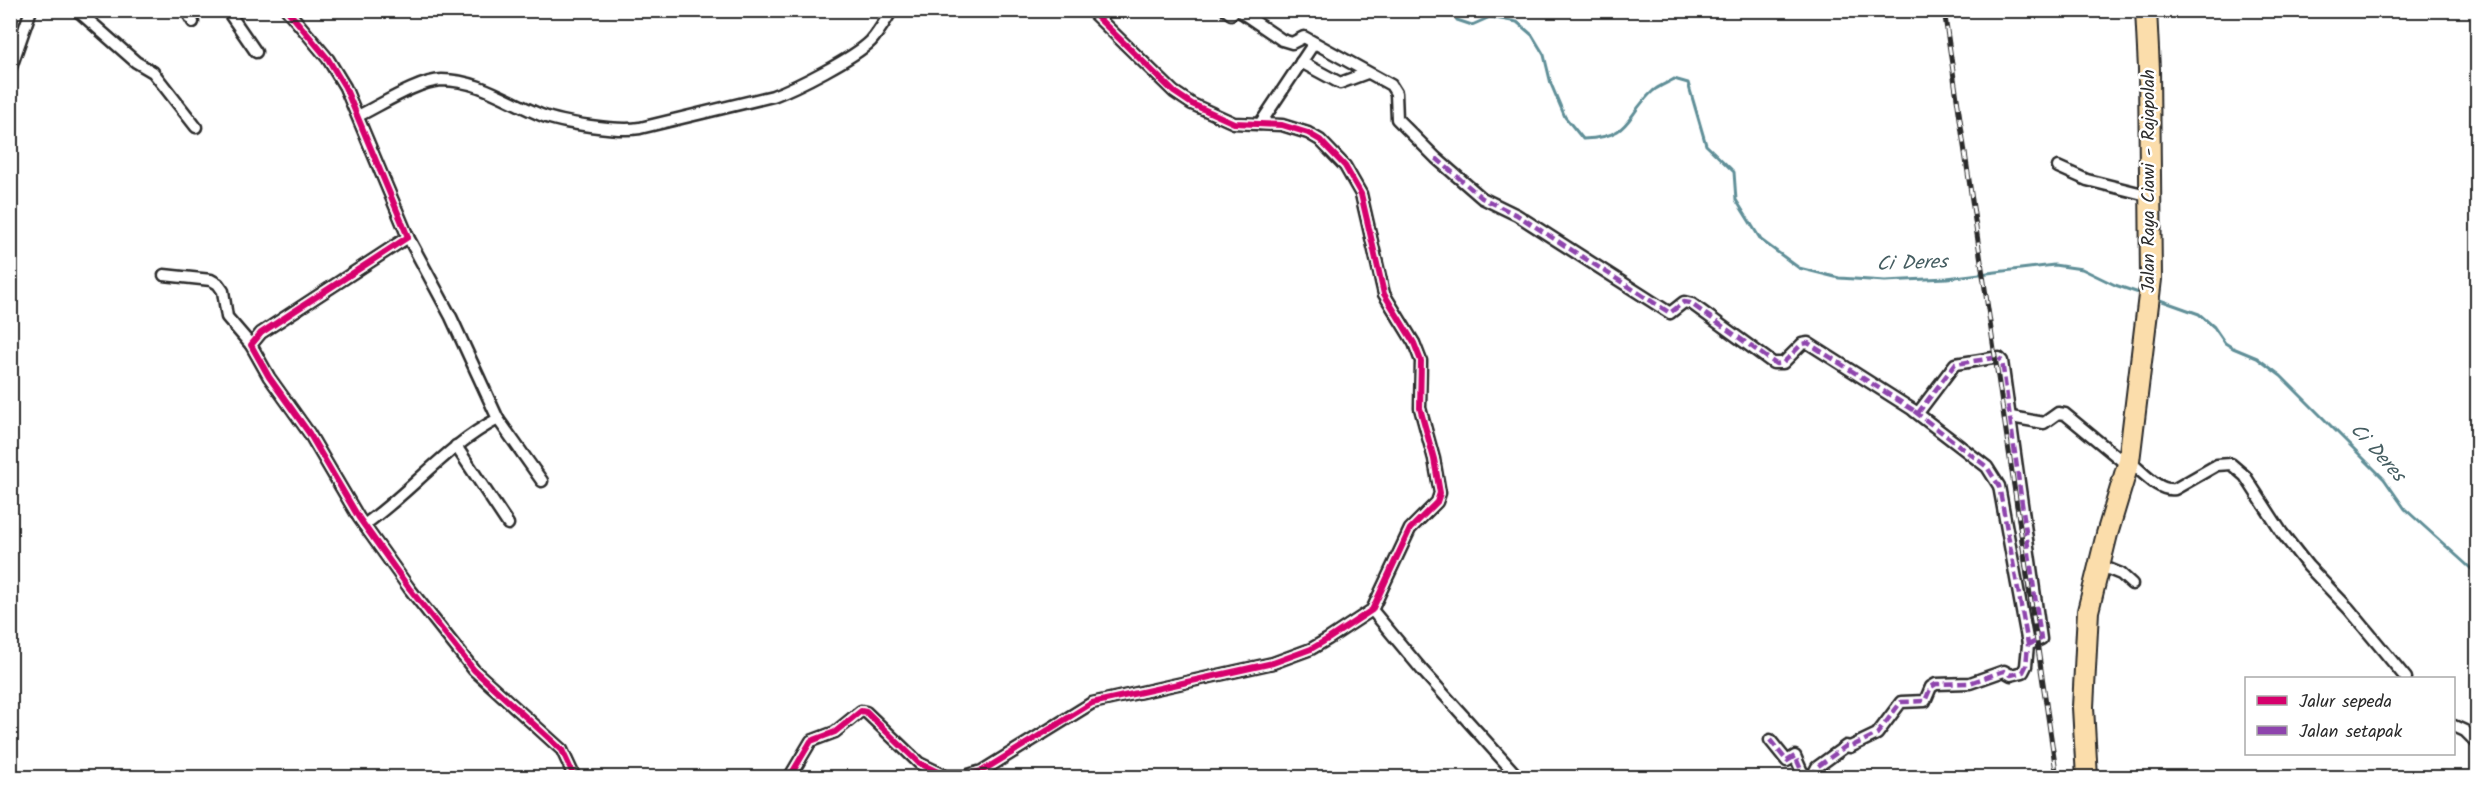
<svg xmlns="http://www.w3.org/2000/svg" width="2488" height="788" font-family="Kalam,sans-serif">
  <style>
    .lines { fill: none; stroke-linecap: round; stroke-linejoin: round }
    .stream { stroke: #608f98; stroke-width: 3 }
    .street-casing { stroke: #2b2b2b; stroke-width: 15 }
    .highway-casing { stroke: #2b2b2b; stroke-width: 24 }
    .street { stroke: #fff; stroke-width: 10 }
    .highway { stroke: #fbddab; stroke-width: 20 }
    .rail-casing { stroke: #2b2b2b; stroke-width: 5 }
    .rail { stroke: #fff; stroke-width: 3; stroke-dasharray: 9; stroke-linecap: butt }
    .quiet { stroke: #8e44ad; stroke-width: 4.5; stroke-dasharray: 9 4.5; stroke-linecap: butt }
    .cycleway-casing { stroke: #fff; stroke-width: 10 }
    .cycleway { stroke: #d6006c; stroke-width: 6 }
    .labels { text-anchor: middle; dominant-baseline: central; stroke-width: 5; stroke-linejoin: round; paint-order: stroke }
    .street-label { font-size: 18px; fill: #2b2b2b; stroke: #fff }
    .water-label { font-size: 20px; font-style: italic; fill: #455d61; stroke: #fff }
  </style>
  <rect width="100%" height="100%" fill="#fff"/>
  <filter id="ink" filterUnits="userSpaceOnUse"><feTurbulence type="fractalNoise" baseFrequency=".0167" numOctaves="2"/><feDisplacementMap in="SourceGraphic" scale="12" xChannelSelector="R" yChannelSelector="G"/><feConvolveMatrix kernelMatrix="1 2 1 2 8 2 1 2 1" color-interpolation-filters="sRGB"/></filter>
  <g filter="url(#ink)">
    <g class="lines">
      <g class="stream">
        <path d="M1452 10 1457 20 1472 25 1490 17 1517 22 1532 35 1544 55 1551 84 1565 117 1583 139C1633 137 1624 117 1653 91 1659 86 1668 83 1674 79L1688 83 1706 145 1734 172 1736 200 1761 240 1799 268 1839 278 1885 281 1947 278 2054 265 2082 269 2115 285 2142 294"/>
        <path d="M2157 299 2199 314 2214 327 2225 343 2233 348 2257 358 2281 376 2384 479 2405 509 2478 575"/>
      </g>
      <g class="street-casing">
        <g id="street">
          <path d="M77 10 136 62 153 72 196 127"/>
          <path d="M186 10 193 22"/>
          <path d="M227 10 256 52"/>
          <path d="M287 10 328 59 345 87 408 237 261 333 251 345 269 377 309 433 359 518 409 588 474 670 562 750 575 778"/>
          <path d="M1226 10 1231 14 1235 10"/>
          <path d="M1238 10 1282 40 1292 43 1304 37 1391 85 1396 93 1397 119 1436 158 1482 198 1517 215 1670 313 1684 302 1692 304 1773 363H1783L1802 344 1808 343 1918 413 1955 364 1993 358"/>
          <path d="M1301 62 1340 83 1367 73"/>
          <path d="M10 70 31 10"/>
          <path d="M358 116C381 105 417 81 442 80 479 80 508 102 541 115 562 123 618 132 640 128L773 96C797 87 854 58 871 41 879 32 885 21 892 10"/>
          <path d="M1260 124 1314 43"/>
          <path d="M2058 167 2087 180 2151 196"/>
          <path d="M164 275 211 280 218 284 223 291 227 317 251 345"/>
          <path d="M1914 411 1987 467 1999 486 2028 644"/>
          <path d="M2011 417 2044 423 2058 413 2065 414 2127 465"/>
          <path d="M498 419 542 481"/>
          <path d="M456 446 508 524"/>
          <path d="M2129 461C2141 470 2158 492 2175 489L2217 465 2231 464 2245 476 2282 533 2308 566 2349 609 2406 678"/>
          <path d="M364 525C411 492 447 445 498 419L451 317 408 237"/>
          <path d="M2099 565 2121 574 2132 584"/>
          <path d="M1372 610 1422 670 1519 778"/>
          <path d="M2454 726 2465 731 2478 744"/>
          <path d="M1770 740 1787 761 1795 756 1802 772 1812 778"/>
          <path d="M789 778 811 741 835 732 861 711 866 712 919 763 946 776H965L982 771 1092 703 1273 663 1311 649 1328 639 1372 610 1410 529 1437 502 1440 493 1434 459 1420 408 1421 361 1414 343 1384 294 1361 194 1345 166 1320 140 1308 133 1282 125 1234 123 1192 104 1174 92 1090 10"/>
          <path d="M1815 778 1814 773 1817 767 1846 746 1850 747 1877 734 1901 702 1925 701 1931 687 1936 684 1970 683 2004 671 2011 675 2023 672 2026 666 2028 645 2041 639 2002 361 1999 358"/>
        </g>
      </g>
      <g class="highway-casing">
        <path id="highway" d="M2087 778 2083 707 2088 611 2107 534 2129 461 2151 279 2149 69 2146 10"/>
      </g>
      <use href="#street" class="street"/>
      <use href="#highway" class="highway"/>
      <g class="rail-casing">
        <path id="rail" d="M1944 10 2057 778"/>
      </g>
      <use href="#rail" class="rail"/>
      <g class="quiet">
        <path d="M1436 158 1482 198 1517 215 1670 313 1684 302 1690 303 1776 364 1783 363 1802 344 1808 343 1918 413 1955 364 1993 358"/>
        <path d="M1914 411 1987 467 1999 486 2028 644"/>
        <path d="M1770 740 1787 761 1795 756 1802 772 1812 778"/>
        <path d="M1815 778 1814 773 1817 767 1846 746 1850 747 1877 734 1901 702 1925 701 1931 687 1936 684 1970 683 2004 671 2011 675 2023 672 2026 666 2028 645 2041 639 2002 361 1999 358"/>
      </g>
      <g class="cycleway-casing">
        <g id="cycleway">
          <path d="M287 10 328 59 345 87 408 237 261 333 251 345 269 377 309 433 359 518 409 588 474 670 562 750 575 778"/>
          <path d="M789 778 811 741 835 732 861 711 866 712 919 763 946 776H965L982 771 1092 703 1273 663 1311 649 1328 639 1372 610 1410 529 1437 502 1440 493 1434 459 1420 408 1421 361 1414 343 1384 294 1361 194 1345 166 1320 140 1308 133 1282 125 1234 123 1192 104 1174 92 1090 10"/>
        </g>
      </g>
      <use href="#cycleway" class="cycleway"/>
    </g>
  </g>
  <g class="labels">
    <g class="street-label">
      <text transform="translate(2149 181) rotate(-90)">Jalan Raya Ciawi - Rajapolah</text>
    </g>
    <g class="water-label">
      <text transform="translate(1912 264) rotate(-2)">Ci Deres</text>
      <text transform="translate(2377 453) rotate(48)">Ci Deres</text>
    </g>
  </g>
  <rect width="2488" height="788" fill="none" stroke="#fff" stroke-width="36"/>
  <rect x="18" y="18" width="2452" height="752" fill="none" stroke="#2b2b2b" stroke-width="2" filter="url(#ink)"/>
  <rect x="2245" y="677" width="210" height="78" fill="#ffffff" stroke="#aaaaaa" stroke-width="1.5"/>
  <rect x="2257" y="696" width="30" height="9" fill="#d6006c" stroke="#aaaaaa" stroke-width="1.5"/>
  <text x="2299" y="707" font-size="18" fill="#2b2b2b">Jalur sepeda</text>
  <rect x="2257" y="726" width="30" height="9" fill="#8e44ad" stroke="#aaaaaa" stroke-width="1.5"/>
  <text x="2299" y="737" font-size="18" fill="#2b2b2b">Jalan setapak</text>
</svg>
